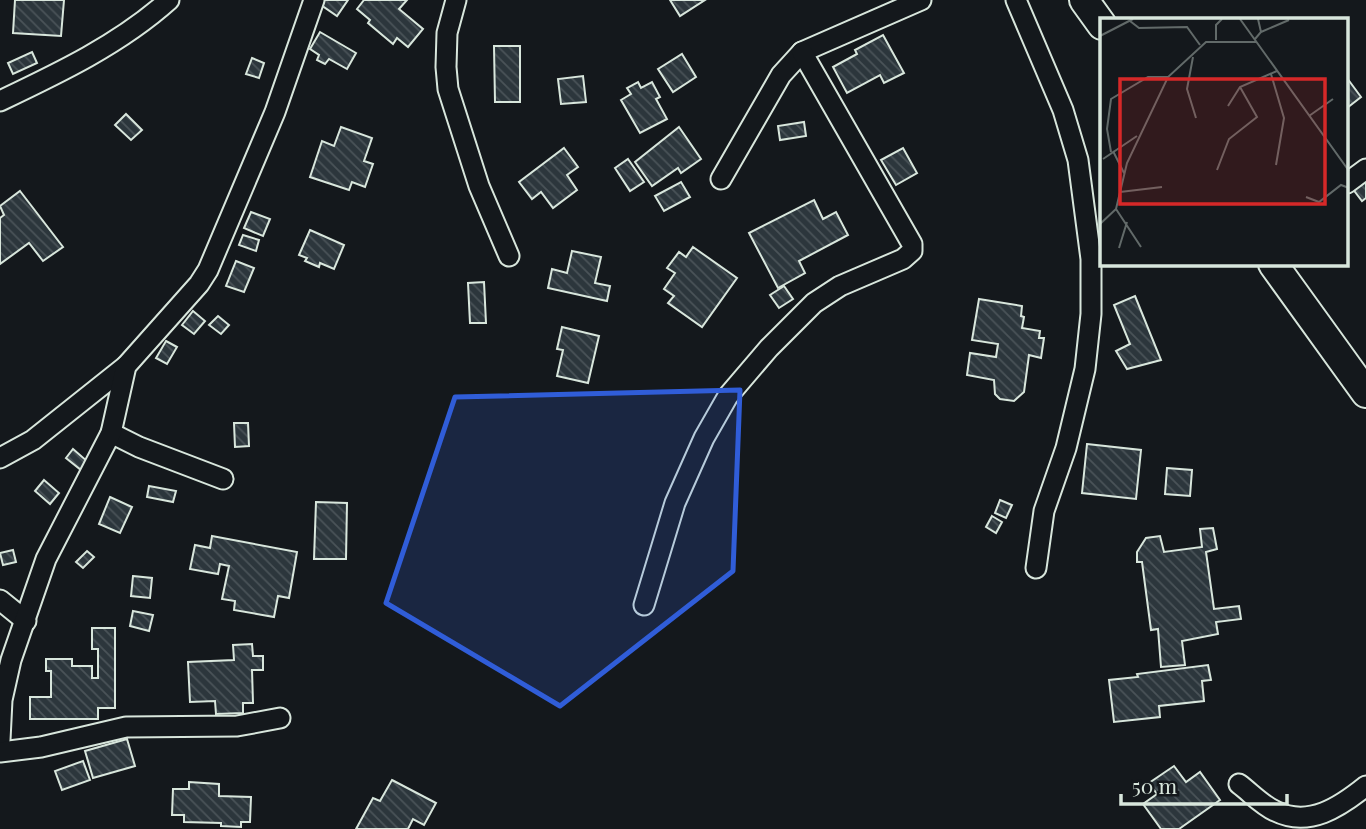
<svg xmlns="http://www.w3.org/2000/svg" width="1366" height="829" font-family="'Playfair Display',serif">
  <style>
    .building { fill: url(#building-back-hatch); stroke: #d8e6dc; stroke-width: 2 }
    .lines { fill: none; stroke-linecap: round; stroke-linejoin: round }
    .minor-casing { stroke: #d8e6dc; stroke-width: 23 }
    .secondary-casing { stroke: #d8e6dc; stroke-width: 32 }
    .minor { stroke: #14181c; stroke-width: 19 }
    .secondary { stroke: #14181c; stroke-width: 28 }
    .marked { fill: #305dd8; fill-opacity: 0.2; stroke: #305dd8; stroke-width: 5; stroke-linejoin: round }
    .inset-road { fill: none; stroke: #626a69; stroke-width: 2 }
    .view { fill: #d62828; fill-opacity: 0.15; stroke: #d62828; stroke-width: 3.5 }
    .inset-edge { fill: none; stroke: #d8e6dc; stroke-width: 3.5 }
  </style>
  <defs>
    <pattern id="building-back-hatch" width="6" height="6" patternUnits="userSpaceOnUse" patternTransform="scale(1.75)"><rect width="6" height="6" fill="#2c363c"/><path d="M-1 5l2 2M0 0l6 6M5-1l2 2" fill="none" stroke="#4a5358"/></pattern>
  </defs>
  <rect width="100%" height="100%" fill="#14181c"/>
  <g class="building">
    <path d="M15 0H64L61 36 13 33Z"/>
    <path d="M325 0H348L337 16 321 5Z"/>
    <path d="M364 0H407L399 9 423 29 408 47 397 38 393 44 368 23 370 20 357 9Z"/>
    <path d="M670 0H705L680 16Z"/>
    <path d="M320 32 356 53 347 69 329 59 325 64 317 60 319 55 310 49Z"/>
    <path d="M883 35 904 73 884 83 880 75 847 93 833 67 857 54 855 50Z"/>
    <path d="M494 46H520V102H495Z"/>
    <path d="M32 52 37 63 13 74 8 63Z"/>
    <path d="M682 54 696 77 673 92 658 69Z"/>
    <path d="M252 58 264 63 259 78 246 74Z"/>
    <path d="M583 76 586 102 561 104 558 79Z"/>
    <path d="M1347 78 1361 97 1347 108Z"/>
    <path d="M638 82 641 88 652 82 660 97 656 99 667 119 640 133 621 100 631 94 627 88Z"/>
    <path d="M126 114 142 130 131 140 115 125Z"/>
    <path d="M804 122 806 136 780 140 778 126Z"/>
    <path d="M341 127 372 138 364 161 373 164 365 187 352 182 349 190 310 177 322 141 334 146Z"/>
    <path d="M679 127 701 159 681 173 678 168 652 186 635 162Z"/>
    <path d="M564 148 578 167 567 175 577 190 553 208 541 192 532 199 519 182Z"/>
    <path d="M903 148 917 173 896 185 881 160Z"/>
    <path d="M628 159 644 182 630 191 615 168Z"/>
    <path d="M1366 176V198L1362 201 1352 188Z"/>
    <path d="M681 182 690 197 664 211 655 196Z"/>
    <path d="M20 191 63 247 43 261 29 243 0 264V218L4 215 0 206Z"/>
    <path d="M814 200 823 219 836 212 848 235 799 261 805 273 778 288 749 233Z"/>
    <path d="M251 212 270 219 263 236 244 228Z"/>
    <path d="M310 230 344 245 334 269 320 263 319 267 305 261 307 258 299 255Z"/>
    <path d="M243 235 259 240 256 251 239 245Z"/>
    <path d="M693 247 737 278 702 327 668 303 674 296 664 289 675 273 667 268 679 252 686 257Z"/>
    <path d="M572 251 601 257 595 283 610 286 607 301 548 288 552 269 567 273Z"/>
    <path d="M236 261 254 268 244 292 226 286Z"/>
    <path d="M484 282 486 323H470L468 283Z"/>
    <path d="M784 286 793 299 779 308 770 295Z"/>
    <path d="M1135 296 1161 360 1127 369 1116 351 1130 344 1114 305Z"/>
    <path d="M979 299 1022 306 1021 316 1024 317 1022 328 1040 331 1039 338H1044L1041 358 1029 355 1024 392 1014 401 1000 399 995 394 994 380 967 375 970 353 996 357 998 344 972 340Z"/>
    <path d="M193 311 205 321 194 334 182 325Z"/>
    <path d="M218 316 229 325 221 334 209 325Z"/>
    <path d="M562 327 599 336 588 383 557 376 563 350 557 349Z"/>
    <path d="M166 341 177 347 167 364 156 358Z"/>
    <path d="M234 423H248L249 446 235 447Z"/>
    <path d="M1087 444 1141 450 1136 499 1082 493Z"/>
    <path d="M73 449 88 462 81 470 66 458Z"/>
    <path d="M1167 468 1192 470 1190 496 1165 494Z"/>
    <path d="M44 480 59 493 50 504 35 491Z"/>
    <path d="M149 486 176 491 173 502 147 497Z"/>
    <path d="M110 497 132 507 120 533 99 524Z"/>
    <path d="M1000 500 1012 505 1006 518 995 513Z"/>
    <path d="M316 502 347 503 346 559H314Z"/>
    <path d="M992 516 1002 522 996 533 986 527Z"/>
    <path d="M1213 528 1217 549 1206 552 1214 609 1239 606 1241 619 1216 622 1218 634 1182 641 1185 665 1161 667 1158 629 1151 630 1142 562H1137V552L1146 538 1160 536 1164 552 1202 547 1200 529Z"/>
    <path d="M212 536 297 552 289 598 278 596 274 617 234 610 235 601 222 599 229 566 220 564 218 574 190 569 195 545 210 548Z"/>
    <path d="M13 550 16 562 3 565 0 553Z"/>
    <path d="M87 551 94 557 83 568 76 562Z"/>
    <path d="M133 576 152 578 150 598 131 596Z"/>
    <path d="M133 611 153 615 149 631 130 626Z"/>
    <path d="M92 628H115V708H98V719H30V697H51V671H46V659H72V666H92V678H98V649H92Z"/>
    <path d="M252 644 253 656H263V670H252L253 703H243V713L216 714 215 701 190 702 188 662 234 660 233 645Z"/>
    <path d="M1208 665 1211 680 1202 681 1204 701 1159 706 1160 717 1114 722 1109 680 1138 677 1137 674Z"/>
    <path d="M127 739 135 766 93 778 85 751Z"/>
    <path d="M83 761 90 780 62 790 55 771Z"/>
    <path d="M1174 766 1186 782 1200 772 1220 800 1179 829H1161L1143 804 1157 794 1149 783Z"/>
    <path d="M392 780 436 803 424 825 413 819 408 829H356L373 798 380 801Z"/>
    <path d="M189 782 219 784V796L251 797 250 822H241V827L221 826V823L184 822V815H172L173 789H189Z"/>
  </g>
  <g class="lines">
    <g class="minor-casing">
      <g id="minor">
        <path d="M456 0 447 33 446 67 448 89 479 186 509 256"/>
        <path d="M1016 0 1063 110 1078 160 1091 259V314L1085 369 1066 448 1044 511 1036 568"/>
        <path d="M0 101C59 73 120 44 169 0"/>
        <path d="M721 179 781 75 802 52 921 0"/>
        <path d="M1347 183 1366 169"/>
        <path d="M111 433 139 447 223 479"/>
        <path d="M0 458 33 440 126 366"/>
        <path d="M0 600 26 621"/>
        <path d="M644 605 675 503 704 438 728 396 769 348 814 303 840 286 903 259 912 251V244L802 52"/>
        <path d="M0 740 2 700 11 660 46 559 111 433 126 366 199 284 208 270 275 112 314 0"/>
        <path d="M0 752 41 747 126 727 237 726 280 718"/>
        <path d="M1239 784C1251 793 1262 805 1275 811 1309 828 1340 807 1366 786"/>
      </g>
    </g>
    <g class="secondary-casing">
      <g id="secondary">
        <path d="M1084 0 1102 25"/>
        <path d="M1273 264 1366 393"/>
      </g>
    </g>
    <use href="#minor" class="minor"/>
    <use href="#secondary" class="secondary"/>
  </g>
  <path class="marked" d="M740 390 733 571 560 706 386 603 455 397Z"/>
  <g transform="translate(1100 18)">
    <rect width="248" height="248" fill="#14181c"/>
    <path class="inset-road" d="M140 1 249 153M30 3 39 10 87 9 100 27M161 14 189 2M0 18 33 1M155 21 161 14 158 1M116 22V7L122 1M93 39 87 71 96 100M171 56 184 100 176 147M128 88 140 69 177 53M209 98 233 81M13 133 24 155M11 134 7 111 11 81 48 59H68M3 141 37 118M117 152 129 121 157 99 140 69M20 174 62 169M206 179 219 184 241 167 249 170M16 191 41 229M0 206 16 191 27 145 68 59 106 24H157M19 230 27 204"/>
    <path class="view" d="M20 61H225V186H20Z"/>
    <rect width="248" height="248" class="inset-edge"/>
  </g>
  <path d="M1121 794v10h166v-10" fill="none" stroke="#d8e6dc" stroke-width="3.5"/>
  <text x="1132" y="794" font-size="21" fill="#d8e6dc" stroke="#14181c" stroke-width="5" paint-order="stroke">50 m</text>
</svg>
